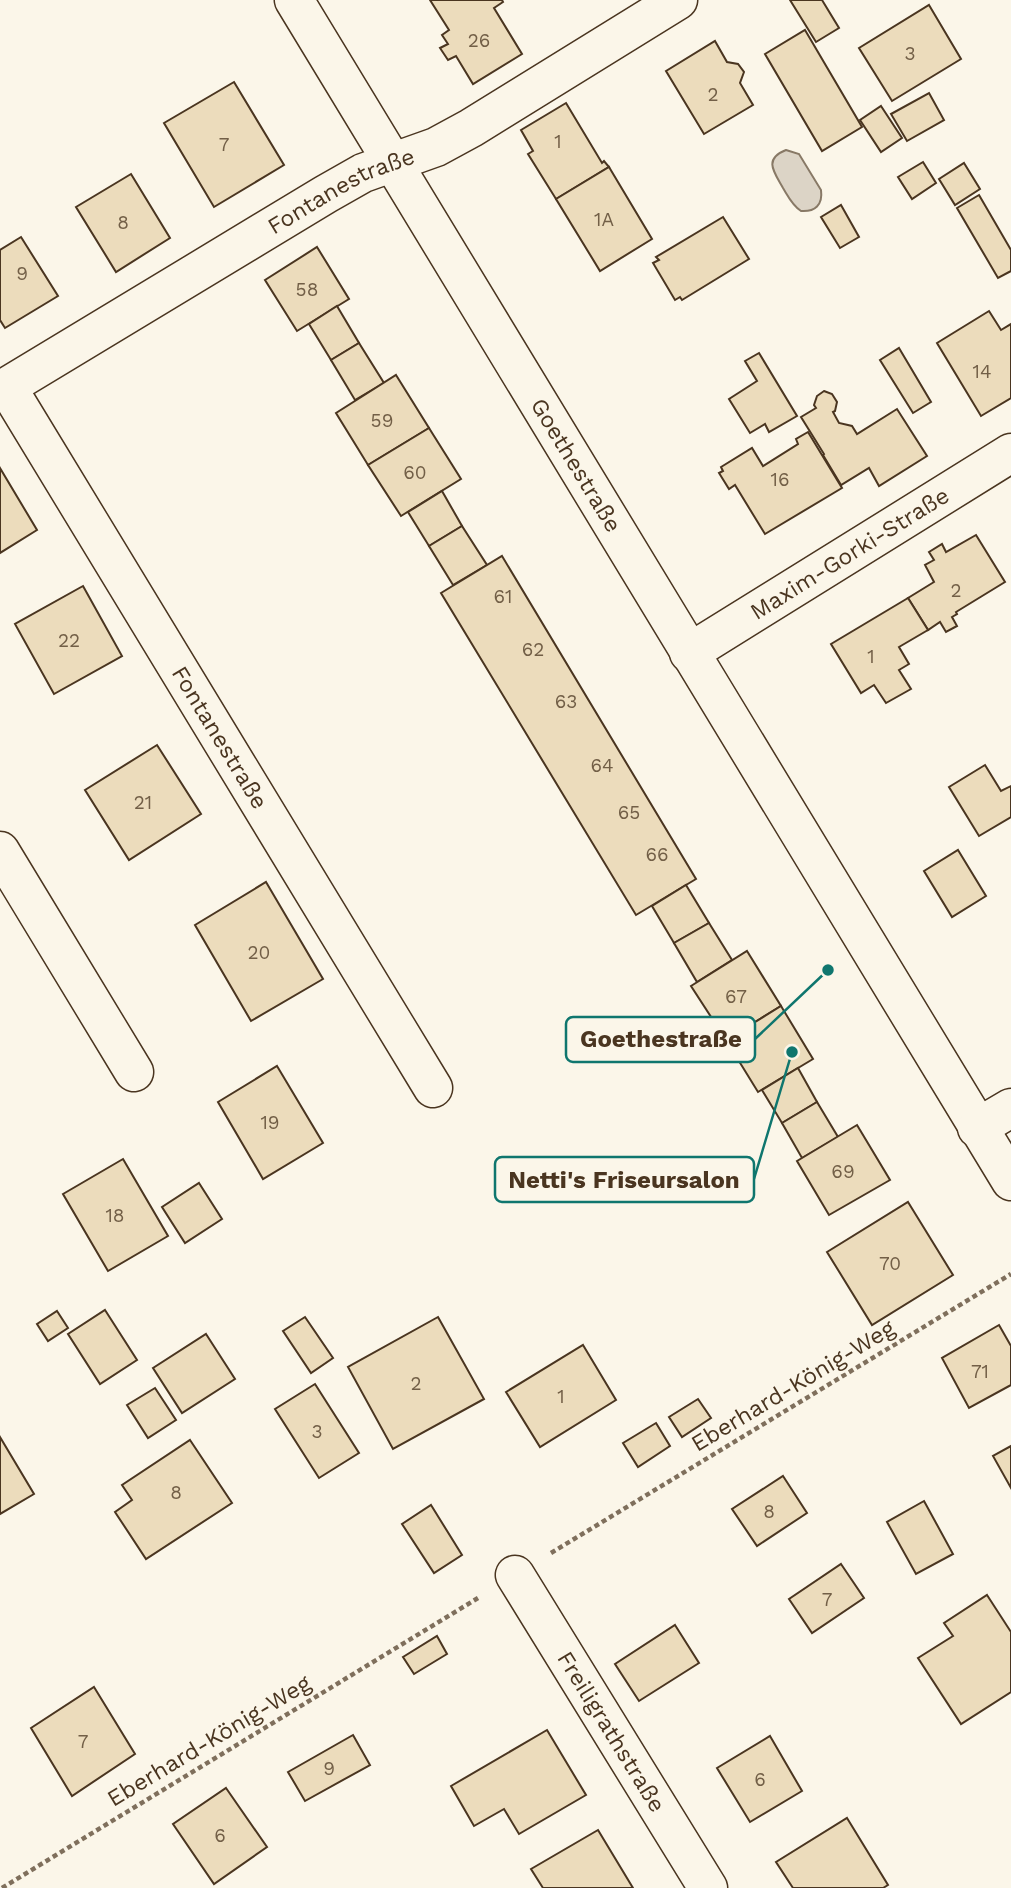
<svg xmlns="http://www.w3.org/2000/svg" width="1011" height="1888" font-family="'Work Sans',sans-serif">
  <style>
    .water { fill: #dcd4c6; stroke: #887966; stroke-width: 2 }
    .building { fill: #ecdcbc; stroke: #4a3520; stroke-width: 2 }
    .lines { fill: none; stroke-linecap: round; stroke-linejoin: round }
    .minor-casing { stroke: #4a3520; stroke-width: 41 }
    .path { stroke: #7f6f5c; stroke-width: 4.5; stroke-dasharray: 5 3.5; stroke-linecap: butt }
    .minor { stroke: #fbf6e9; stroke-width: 38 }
    .labels { text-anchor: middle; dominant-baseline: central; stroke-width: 5; stroke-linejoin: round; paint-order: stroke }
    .number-label { font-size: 19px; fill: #725f47 }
    .street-label { font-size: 23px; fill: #4a3520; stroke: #fbf6e9 }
    .leader { fill: none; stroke: #0f766e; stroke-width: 2.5 }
    .callout-dot { fill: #0f766e; stroke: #fbf6e9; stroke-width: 2.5 }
    .callout { fill: #fbf6e9; stroke: #0f766e; stroke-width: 2.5 }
    .callout-label { font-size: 24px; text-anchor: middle; font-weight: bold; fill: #4a3520 }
  </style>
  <rect width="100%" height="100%" fill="#fbf6e9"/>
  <path class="water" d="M786 150 799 154 821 190C823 205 815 212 801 211 792 205 788 196 783 188 774 172 763 159 786 150Z"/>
  <g class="building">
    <path d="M430 0H502L503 2 494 8 522 54 473 84 456 56 448 60 440 48 448 44 442 35 449 30Z"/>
    <path d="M790 0H822L839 28 816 42Z"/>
    <path d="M929 5 961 59 892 101 859 48Z"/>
    <path d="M805 30 862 127 822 151 765 54Z"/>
    <path d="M715 41 727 62 738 64 744 72 740 83 753 105 704 134 666 71Z"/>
    <path d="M234 82 284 165 214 207 164 123Z"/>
    <path d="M929 93 944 120 907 141 891 114Z"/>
    <path d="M566 103 602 163 604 161 609 167 556 199 528 154 533 151 521 130Z"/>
    <path d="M881 106 902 138 881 152 860 120Z"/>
    <path d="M923 162 936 183 912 199 898 177Z"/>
    <path d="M964 163 980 189 955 205 939 179Z"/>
    <path d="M609 167 652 239 600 271 556 199Z"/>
    <path d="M131 174 170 238 116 272 76 207Z"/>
    <path d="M979 195 1011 250V271L998 278 957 208Z"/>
    <path d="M841 205 859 237 840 248 821 217Z"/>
    <path d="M723 217 749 259 682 300 680 297 675 300 653 263 659 260 656 257Z"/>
    <path d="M21 237 58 296 5 328 0 320V250Z"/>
    <path d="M317 247 349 299 297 331 265 280Z"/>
    <path d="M337 306 359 343 331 360 309 324Z"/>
    <path d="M989 311 1001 330 1011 324V398L981 416 937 343Z"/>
    <path d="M359 343 384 383 355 400 331 360Z"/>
    <path d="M899 348 931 402 913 413 880 360Z"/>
    <path d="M759 353 797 416 769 432 765 424 750 433 729 399 757 381 745 361Z"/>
    <path d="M396 375 429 428 368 465 336 413Z"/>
    <path d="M824 391 832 394 837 402 835 411 833 412 839 423 852 426 857 434 897 409 927 456 879 486 869 468 841 485 823 455 824 454 801 417 816 408 814 405 817 396Z"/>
    <path d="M429 428 461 479 401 516 368 465Z"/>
    <path d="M808 432 842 488 765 534 735 485 729 489 719 473 723 471 721 467 752 448 763 466 798 444 796 439Z"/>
    <path d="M0 468 37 530 0 553Z"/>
    <path d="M442 491 462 526 429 546 408 512Z"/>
    <path d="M462 526 487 565 453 585 429 546Z"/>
    <path d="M976 535 1005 582 956 612 957 614 952 617 957 626 946 632 940 622 928 630 908 598 934 582 925 565 934 560 929 552 942 544 946 552Z"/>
    <path d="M502 556 696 879 636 915 441 593Z"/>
    <path d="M83 586 122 656 54 694 15 624Z"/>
    <path d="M908 598 928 630 899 647 909 664 899 670 911 689 886 703 874 685 861 693 831 644Z"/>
    <path d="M157 745 201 814 129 860 85 790Z"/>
    <path d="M985 765 1001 791 1011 786V817L979 836 949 787Z"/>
    <path d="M958 850 986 896 952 917 924 871Z"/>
    <path d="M266 882 323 979 251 1021 195 925Z"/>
    <path d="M686 885 709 923 674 943 652 906Z"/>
    <path d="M709 923 732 960 697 982 674 943Z"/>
    <path d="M747 951 781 1006 726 1040 691 986Z"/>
    <path d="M781 1006 813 1059 758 1092 726 1040Z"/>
    <path d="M277 1066 323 1143 263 1179 218 1102Z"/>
    <path d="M798 1068 817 1102 782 1123 762 1090Z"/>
    <path d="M817 1102 838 1137 802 1158 782 1123Z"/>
    <path d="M857 1125 890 1180 829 1215 797 1161Z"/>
    <path d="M123 1159 168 1236 108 1271 63 1194Z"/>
    <path d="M199 1183 222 1219 185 1243 162 1207Z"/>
    <path d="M908 1202 953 1275 872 1325 827 1252Z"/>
    <path d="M105 1310 137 1360 100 1384 68 1334Z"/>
    <path d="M57 1311 68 1328 48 1341 37 1324Z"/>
    <path d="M305 1317 333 1358 311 1373 283 1331Z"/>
    <path d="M438 1317 484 1399 393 1449 348 1367Z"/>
    <path d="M999 1325 1011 1346V1385L969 1408 942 1358Z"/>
    <path d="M206 1334 235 1379 182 1413 153 1368Z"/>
    <path d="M583 1345 616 1400 540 1447 506 1392Z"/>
    <path d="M315 1384 359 1453 319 1478 275 1409Z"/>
    <path d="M155 1388 176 1420 148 1438 127 1405Z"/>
    <path d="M698 1399 711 1418 682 1437 669 1417Z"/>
    <path d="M656 1423 670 1446 638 1467 623 1443Z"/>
    <path d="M0 1437 34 1494 0 1514Z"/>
    <path d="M190 1440 232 1503 146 1559 115 1512 132 1500 122 1485Z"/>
    <path d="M1011 1446V1488L993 1456Z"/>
    <path d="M783 1476 807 1513 757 1546 732 1509Z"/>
    <path d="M924 1501 953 1554 916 1574 887 1522Z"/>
    <path d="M431 1505 462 1555 434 1573 402 1524Z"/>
    <path d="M841 1564 864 1598 812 1633 789 1599Z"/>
    <path d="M987 1595 1011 1632V1692L961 1724 918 1658 953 1636 944 1623Z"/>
    <path d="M675 1625 699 1663 639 1701 615 1664Z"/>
    <path d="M437 1636 447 1654 414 1674 403 1657Z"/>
    <path d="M94 1687 135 1754 72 1796 31 1728Z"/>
    <path d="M547 1730 586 1795 519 1834 504 1809 474 1826 451 1786Z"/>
    <path d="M353 1735 370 1765 305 1801 288 1772Z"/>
    <path d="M770 1736 802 1791 750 1822 717 1768Z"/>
    <path d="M226 1788 267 1847 214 1884 173 1824Z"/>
    <path d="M847 1818 888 1885 883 1888H793L776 1862Z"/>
    <path d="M598 1830 633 1888H543L531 1869Z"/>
  </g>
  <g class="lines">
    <g class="minor-casing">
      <g id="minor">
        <path id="s1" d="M294 0 1011 1181"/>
        <path id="s2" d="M7 387 433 1088"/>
        <path id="s3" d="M0 391 326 194 363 173 436 147 471 128 678 0"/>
        <path id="s4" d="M689 653 1011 453"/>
        <path d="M0 851 134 1072"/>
        <path d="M977 1128 1011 1108"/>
        <path id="s5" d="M515 1575 708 1888"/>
      </g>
    </g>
    <g class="path">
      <path d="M551 1553 1011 1274"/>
      <path d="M2 1888 478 1598"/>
    </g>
    <use href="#minor" class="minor"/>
  </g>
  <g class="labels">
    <g class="number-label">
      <text x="479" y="40">26</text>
      <text x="910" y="53">3</text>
      <text x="713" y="94">2</text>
      <text x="558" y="141">1</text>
      <text x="224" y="144">7</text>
      <text x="604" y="219">1A</text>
      <text x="123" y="222">8</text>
      <text x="22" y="273">9</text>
      <text x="307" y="289">58</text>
      <text x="982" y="371">14</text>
      <text x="382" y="420">59</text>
      <text x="415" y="472">60</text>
      <text x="780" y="479">16</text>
      <text x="956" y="590">2</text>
      <text x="503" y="596">61</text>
      <text x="69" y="640">22</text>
      <text x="533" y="649">62</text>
      <text x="871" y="656">1</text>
      <text x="566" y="701">63</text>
      <text x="602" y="765">64</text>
      <text x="143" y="802">21</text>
      <text x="629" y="812">65</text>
      <text x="657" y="854">66</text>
      <text x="259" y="952">20</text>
      <text x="736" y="996">67</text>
      <text x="270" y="1122">19</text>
      <text x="843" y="1171">69</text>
      <text x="115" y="1215">18</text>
      <text x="890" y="1263">70</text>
      <text x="980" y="1371">71</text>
      <text x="416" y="1383">2</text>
      <text x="561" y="1396">1</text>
      <text x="317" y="1431">3</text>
      <text x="176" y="1492">8</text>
      <text x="769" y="1511">8</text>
      <text x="827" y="1599">7</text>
      <text x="83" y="1741">7</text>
      <text x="329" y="1768">9</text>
      <text x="760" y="1779">6</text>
      <text x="220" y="1835">6</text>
    </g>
    <g class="street-label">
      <text stroke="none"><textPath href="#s3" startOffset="396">Fontanestraße</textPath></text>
      <text stroke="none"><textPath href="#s1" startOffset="544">Goethestraße</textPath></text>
      <text stroke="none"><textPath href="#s4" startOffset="189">Maxim-Gorki-Straße</textPath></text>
      <text stroke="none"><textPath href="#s2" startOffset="410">Fontanestraße</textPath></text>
      <text transform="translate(793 1386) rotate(-31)">Eberhard-König-Weg</text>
      <text stroke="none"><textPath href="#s5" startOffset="184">Freiligrathstraße</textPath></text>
      <text transform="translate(209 1741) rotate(-31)">Eberhard-König-Weg</text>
    </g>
  </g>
  <path class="leader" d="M828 970L755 1039M792 1052L754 1179"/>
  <g class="callout-dot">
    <circle cx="828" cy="970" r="7"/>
    <circle cx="792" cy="1052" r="7"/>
  </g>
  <g class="callout">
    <rect x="566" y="1017" width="189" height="45" rx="7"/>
    <rect x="495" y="1157" width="259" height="45" rx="7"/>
  </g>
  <g class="callout-label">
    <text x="661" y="1047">Goethestraße</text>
    <text x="624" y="1188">Netti's Friseursalon</text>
  </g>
</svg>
